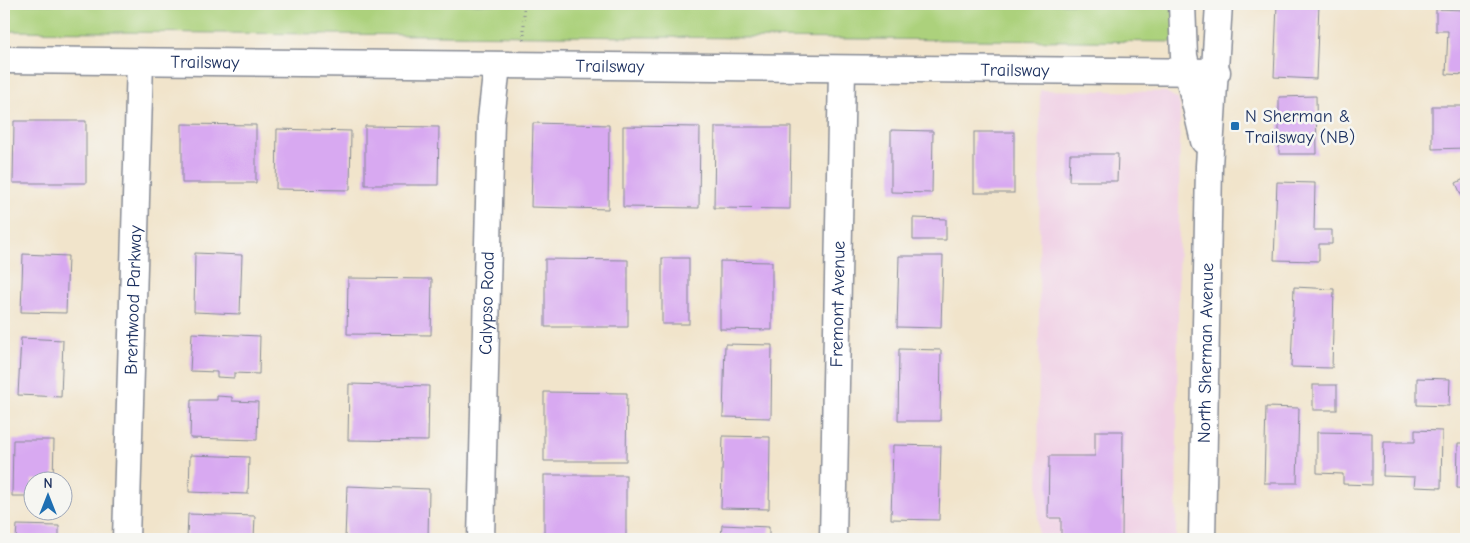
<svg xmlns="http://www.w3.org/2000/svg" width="1470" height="543" font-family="'Comic Neue',sans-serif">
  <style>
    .built { fill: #f0d0e5 }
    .green { fill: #acd17b; stroke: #64806c }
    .building { fill: #d8a9f1 }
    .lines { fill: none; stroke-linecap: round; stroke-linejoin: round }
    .minor-casing { stroke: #868a94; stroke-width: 29 }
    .path { stroke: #868a94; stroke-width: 3; stroke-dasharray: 1 4; stroke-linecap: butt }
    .minor { stroke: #fff; stroke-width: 26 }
    .poi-dot { fill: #1f6fb2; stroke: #f6f6f2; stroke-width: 2 }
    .labels { text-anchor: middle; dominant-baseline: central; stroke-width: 5; stroke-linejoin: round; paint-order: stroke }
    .street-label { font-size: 18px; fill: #1b2f5e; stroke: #f6f6f2 }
    .poi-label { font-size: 18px; fill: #1b2f5e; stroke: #f6f6f2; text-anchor: start }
  </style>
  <rect width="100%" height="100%" fill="#f6f6f2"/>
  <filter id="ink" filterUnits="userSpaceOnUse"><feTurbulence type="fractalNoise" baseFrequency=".02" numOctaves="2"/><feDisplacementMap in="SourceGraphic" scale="10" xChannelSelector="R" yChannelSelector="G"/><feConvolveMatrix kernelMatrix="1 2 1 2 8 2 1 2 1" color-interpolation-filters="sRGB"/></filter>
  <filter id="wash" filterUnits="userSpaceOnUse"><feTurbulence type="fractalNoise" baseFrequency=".0096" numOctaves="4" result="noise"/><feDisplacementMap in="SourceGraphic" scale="20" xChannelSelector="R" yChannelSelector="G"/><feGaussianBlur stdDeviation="1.12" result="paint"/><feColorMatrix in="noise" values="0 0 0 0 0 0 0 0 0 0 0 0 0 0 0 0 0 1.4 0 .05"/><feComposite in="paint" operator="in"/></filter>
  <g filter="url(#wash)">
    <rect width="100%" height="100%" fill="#f1e4cb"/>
    <path class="built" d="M1040 90 1166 92 1178 99 1180 106 1176 539H1038Z"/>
    <path class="green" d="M4 4H1183V42L4 31Z"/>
    <g id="blocks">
      <g class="building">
        <path d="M1277 4H1319L1316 79 1274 77Z"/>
        <path d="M1436 9 1466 10V75L1446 74 1448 31H1436Z"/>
        <path d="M1316 96 1317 154H1279V97Z"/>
        <path d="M1432 106H1466V148L1432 149Z"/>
        <path d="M14 121H86V183H13Z"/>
        <path d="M533 123 609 125 608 209 531 207Z"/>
        <path d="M182 124 256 125V183H182Z"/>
        <path d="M365 126 439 127 438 185H365Z"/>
        <path d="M623 126 700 127 699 208 623 207Z"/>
        <path d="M715 127H791L790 209 714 208Z"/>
        <path d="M277 129 351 131 350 190 276 189Z"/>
        <path d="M891 130 933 131 932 193 891 192Z"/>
        <rect x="974" y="132" width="40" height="61"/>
        <path d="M1070 154H1118L1117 181H1069Z"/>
        <path d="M1466 178V206L1456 183Z"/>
        <path d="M1277 182 1315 183 1314 230H1332V244H1319V261L1274 260Z"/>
        <path d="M913 218 946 219V240H913Z"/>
        <path d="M195 253 242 255 240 314 194 312Z"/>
        <path d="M23 254 68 256 66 313 21 312Z"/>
        <path d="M899 256H943L941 328 897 327Z"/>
        <rect x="662" y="258" width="27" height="66"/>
        <path d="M545 259 628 260V327H545Z"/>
        <path d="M720 261 772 262V330L720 329Z"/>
        <path d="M348 278 432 279 431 335 347 334Z"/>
        <path d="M1294 287 1334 289 1332 368 1291 367Z"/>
        <path d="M192 333 260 336 259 374 234 373V378L217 377V372L190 371Z"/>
        <path d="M21 338 63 340 61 397 18 395Z"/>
        <path d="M725 344 772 345 771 418 723 417Z"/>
        <path d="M899 349 941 350 940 421H898Z"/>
        <path d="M1417 378 1450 379 1449 406 1417 405Z"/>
        <path d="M349 384 429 386 428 441 348 440Z"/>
        <rect x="1313" y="385" width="24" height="25"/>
        <path d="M544 392 627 393 626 461H544Z"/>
        <path d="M217 396 232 397V401L258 402 257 440 190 438 191 400H217Z"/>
        <path d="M1266 407 1299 408 1297 483H1264Z"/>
        <path d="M1415 430 1442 431 1441 488 1414 487 1415 477 1383 476 1384 442H1415Z"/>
        <path d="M1095 431H1123L1122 539H1061V518H1048L1049 456H1095Z"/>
        <path d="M1317 432 1372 433V485L1343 484V474L1317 473Z"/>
        <path d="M723 436 770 437 769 509 721 508Z"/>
        <path d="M13 440H54L53 480H32V496H12Z"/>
        <path d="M1458 443H1466V489L1457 488Z"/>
        <path d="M893 445 941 446 939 520 891 519Z"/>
        <path d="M190 455 249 457 248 494 189 492Z"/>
        <rect x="544" y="475" width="82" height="64"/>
        <path d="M347 486 429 489 428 539H345Z"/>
        <path d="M188 514 255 516 254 539H187Z"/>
        <path d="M17 525 59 526V539H16Z"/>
        <path d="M722 525 769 527V539H721Z"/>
      </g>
    </g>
  </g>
  <g filter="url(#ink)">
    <use href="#blocks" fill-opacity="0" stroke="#868a94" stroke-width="1"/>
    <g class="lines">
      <g class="minor-casing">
        <g id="minor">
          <path d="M1182 4 1184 56 1204 141"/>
          <path id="s1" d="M4 60 1217 72"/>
          <path id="s2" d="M126 539 140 62"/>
          <path id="s3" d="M481 539 491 119 497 66"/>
          <path id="s4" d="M833 539 842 70"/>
          <path id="s5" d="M1202 539 1209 166 1219 4"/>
        </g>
      </g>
      <path class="path" d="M524 4V41"/>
      <use href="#minor" class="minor"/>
    </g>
  </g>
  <rect class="poi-dot" x="1230" y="121" width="10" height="10" rx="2.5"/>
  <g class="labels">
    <g class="street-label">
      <text stroke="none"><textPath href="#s1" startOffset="201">Trailsway</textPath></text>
      <text stroke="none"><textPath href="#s1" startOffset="606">Trailsway</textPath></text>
      <text stroke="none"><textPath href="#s1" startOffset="1011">Trailsway</textPath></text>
      <text stroke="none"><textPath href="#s2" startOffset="239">Brentwood Parkway</textPath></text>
      <text stroke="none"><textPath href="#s3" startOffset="236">Calypso Road</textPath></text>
      <text stroke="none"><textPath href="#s4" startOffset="235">Fremont Avenue</textPath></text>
      <text stroke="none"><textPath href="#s5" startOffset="186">North Sherman Avenue</textPath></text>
    </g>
    <g class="poi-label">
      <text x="1245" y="116">N Sherman &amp;<tspan x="1245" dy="21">Trailsway (NB)</tspan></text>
    </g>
  </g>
  <rect width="1470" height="543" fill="none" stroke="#f6f6f2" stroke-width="20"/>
  <g transform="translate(48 496)"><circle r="24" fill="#f6f6f2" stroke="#9ea6b7"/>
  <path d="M0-4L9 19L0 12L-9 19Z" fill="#1f6fb2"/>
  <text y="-8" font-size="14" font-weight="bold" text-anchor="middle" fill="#1b2f5e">N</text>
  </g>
</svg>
